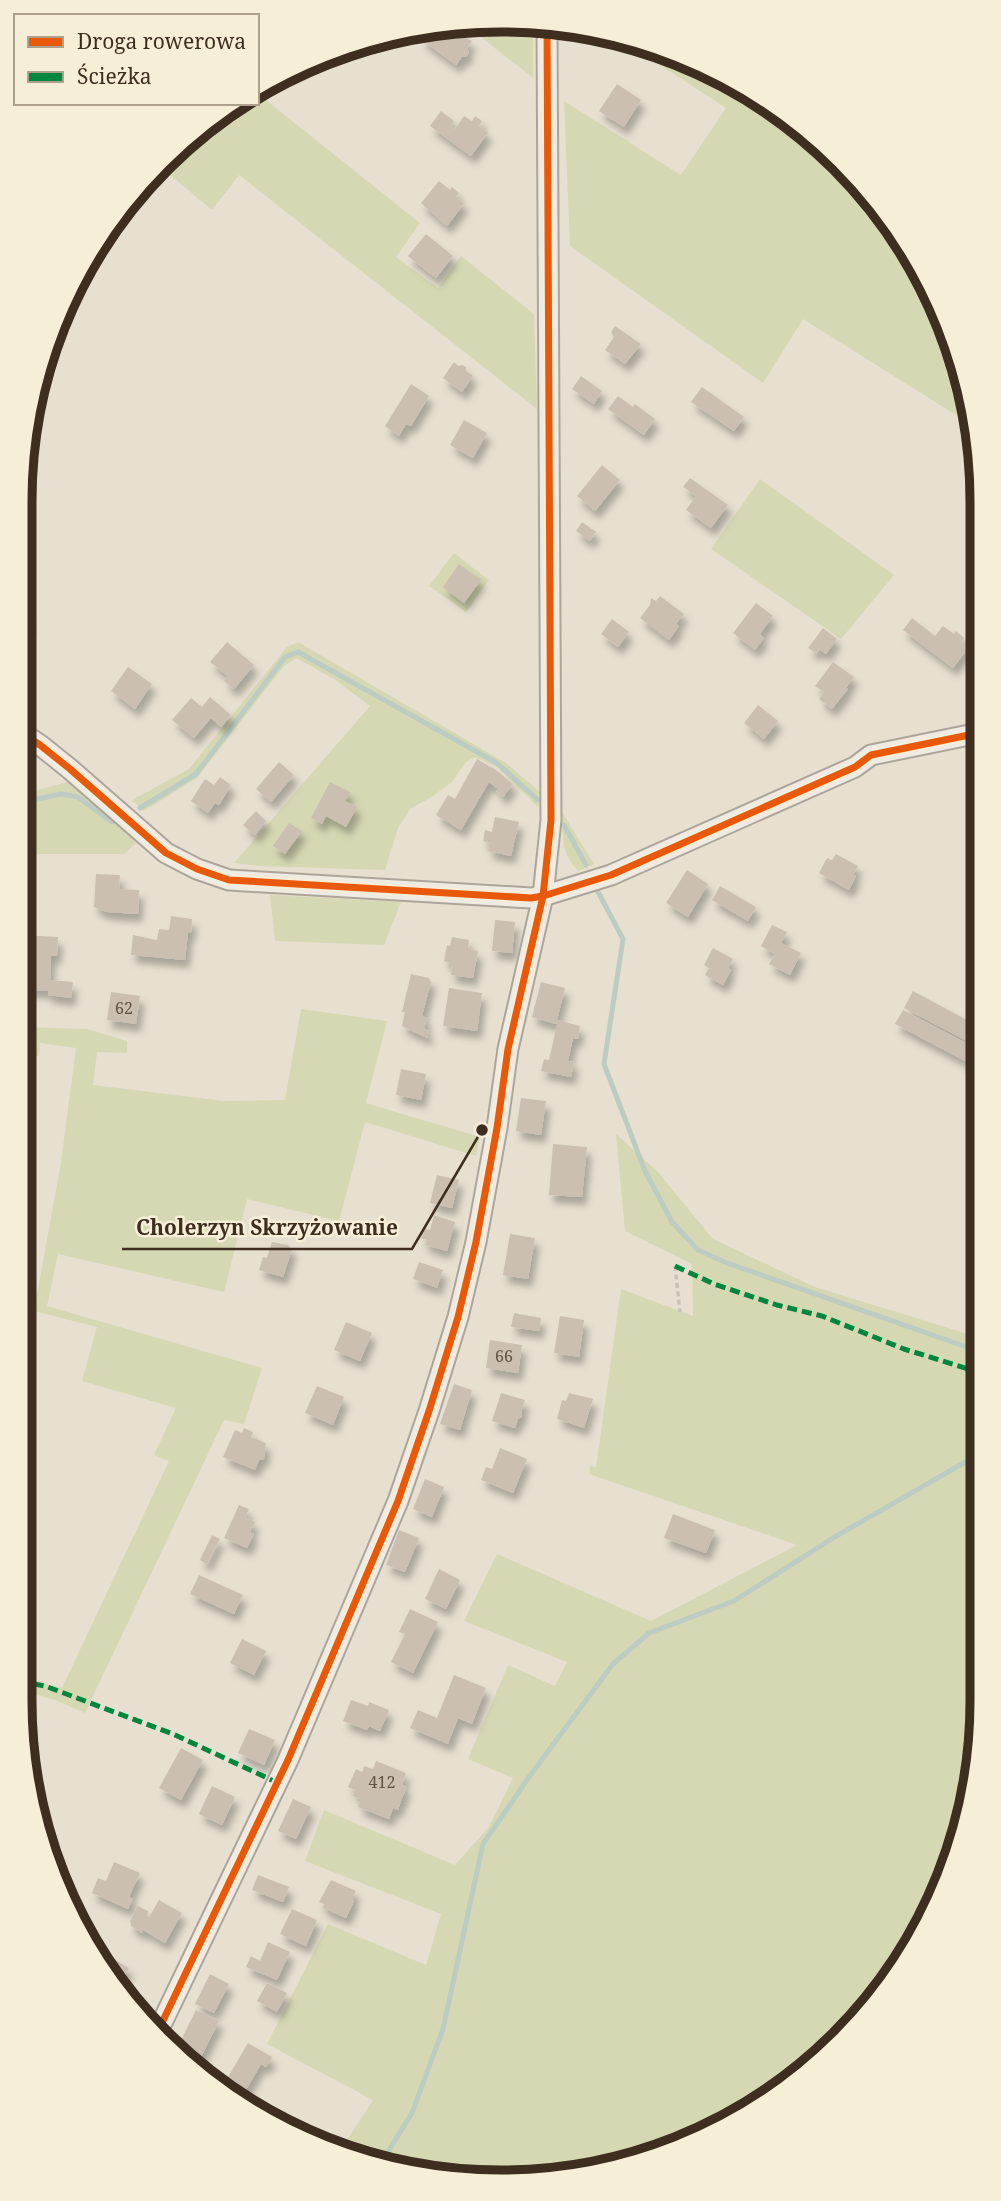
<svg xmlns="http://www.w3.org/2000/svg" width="1001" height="2201" font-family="'Noto Serif',serif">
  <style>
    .green { fill: #d6d7b3 }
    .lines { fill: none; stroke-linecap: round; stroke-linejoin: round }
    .stream { stroke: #bcccc2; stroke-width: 5 }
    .building { fill: #cbbfb2; filter: url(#shadow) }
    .minor-casing { stroke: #ada599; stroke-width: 23 }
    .path { stroke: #c8c2b9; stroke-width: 3.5; stroke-dasharray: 5 3.5; stroke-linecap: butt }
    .minor { stroke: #efebe3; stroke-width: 19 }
    .quiet { stroke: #00873e; stroke-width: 5; stroke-dasharray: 10 5; stroke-linecap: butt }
    .cycleway-casing { stroke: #f7eed8; stroke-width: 11 }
    .cycleway { stroke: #e8590c; stroke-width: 7 }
    .labels { text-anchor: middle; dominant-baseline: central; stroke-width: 5; stroke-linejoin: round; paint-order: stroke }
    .number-label { font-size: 16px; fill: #605244 }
    .rim { fill: none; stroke: #3d2e20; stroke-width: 9 }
    .leader { fill: none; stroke: #3d2e20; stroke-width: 2.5 }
    .callout-dot { fill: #3d2e20; stroke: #f7eed8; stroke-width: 2.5 }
    .callout-label { font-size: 21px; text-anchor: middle; font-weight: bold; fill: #3d2e20; stroke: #f7eed8; stroke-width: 5; stroke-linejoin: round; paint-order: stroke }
  </style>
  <defs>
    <filter id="shadow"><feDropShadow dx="4.5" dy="8" stdDeviation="3.5" flood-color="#0004"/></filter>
  </defs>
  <rect width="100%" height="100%" fill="#e7e0d1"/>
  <g class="green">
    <path d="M500 19 533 23V78L463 23Z"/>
    <path d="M614 35 684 56 793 118 882 207 945 316 975 427 803 319 763 383 570 246 564 101 681 175 726 108Z"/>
    <path d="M257 93 420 223 396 257 438 288 461 256 534 314 537 409 239 175 212 210 157 164 230 103H257Z"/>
    <path d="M760 479 894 575 841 639 711 549Z"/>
    <path d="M454 553 489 580 466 612 429 586Z"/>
    <path d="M298 642 506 763 540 792 539 808 497 767 475 757 466 762 452 782 430 798 411 808 398 828 385 870 260 866 234 863 370 706 334 679 296 658 284 666 197 778 144 811 132 800 189 769 287 647Z"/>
    <path d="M71 781 124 828 136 843 124 854H19V843L25 822H19V795Z"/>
    <path d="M562 812 594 864 578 871C560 851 563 837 562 812Z"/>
    <path d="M270 895 401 902 384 945 275 941Z"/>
    <path d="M301 1009 387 1021 366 1103 480 1137 476 1156 365 1122 339 1221 247 1199 224 1292 58 1254 47 1306 262 1368 244 1424 224 1420 85 1713 55 1700 19 1690V1676L62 1688 169 1461 154 1455 176 1408 82 1381 97 1327 34 1311 61 1162 76 1048 40 1043 39 1056 19 1054V1027L87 1029 127 1041V1053L97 1052 93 1085 224 1101 285 1100Z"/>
    <path d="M616 1134 658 1172 713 1239 815 1287 981 1338 982 1701 973 1794 945 1884 862 2018 741 2117 594 2173 500 2182 407 2173 342 2148 373 2100 267 2044 328 1924 426 1965 441 1914 305 1861 324 1810 455 1865 489 1827 513 1778 468 1759 508 1665 555 1686 567 1662 464 1621 497 1554 651 1621 797 1545 589 1474 590 1466 596 1467 621 1289 693 1316 692 1264 625 1231Z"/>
  </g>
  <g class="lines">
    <g class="stream">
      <path d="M19 803 61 794 78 797 112 822 115 820"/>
      <path d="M140 808 196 774 285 657 298 652 497 763 538 800"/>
      <path d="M564 825 586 865"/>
      <path d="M596 888 623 939 604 1064 645 1171 672 1222 698 1250 727 1263 981 1352"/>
      <path d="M381 2163 412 2113 443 2029 483 1844 529 1777 613 1664 649 1633 734 1601 833 1538 981 1453"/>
    </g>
  </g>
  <g class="building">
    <path d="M444 25 451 29 454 25 459 29 458 34 472 41 467 48 469 53 466 57H462L456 65 421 39 430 26Z"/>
    <path d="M617 84 641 100 624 127 599 111Z"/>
    <path d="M441 111 454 121 451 126 455 129 464 116 472 121 475 116 482 121 479 126 488 133 471 156 430 126Z"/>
    <path d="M439 181 450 190 452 187 459 193 456 197 464 204 447 226 421 203Z"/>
    <path d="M426 234 453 256 436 278 408 256Z"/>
    <path d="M615 326 641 344 625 364 605 350 614 337 611 332Z"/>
    <path d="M454 362 458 366 462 365 466 367V371L473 376 462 392 443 378Z"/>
    <path d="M581 376 602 391 594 404 572 389Z"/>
    <path d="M411 384 429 396 411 426 406 424 399 436 385 426Z"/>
    <path d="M702 387 744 417 734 431 691 402Z"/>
    <path d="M618 396 633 407 635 404 655 419 644 435 608 409Z"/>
    <path d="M464 420 487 433 473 458 450 445Z"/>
    <path d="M602 465 620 480 595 511 577 496Z"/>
    <path d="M690 478 728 505 711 528 686 510 696 496 683 487Z"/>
    <path d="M582 522 596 532 590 541 576 531Z"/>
    <path d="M459 564 481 580 464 603 443 587Z"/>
    <path d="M660 596 684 614 676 624 679 626 669 640 640 618 650 605 651 598 656 601Z"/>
    <path d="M756 603 773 616 760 634 764 638 755 650 733 633Z"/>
    <path d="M19 614 29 620 19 633Z"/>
    <path d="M912 618 935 636 943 626 954 634 956 631 964 638 961 642 969 647 953 668 903 630Z"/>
    <path d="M612 619 629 632 618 647 601 634Z"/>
    <path d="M823 628 837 639 826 654 819 649 816 653 808 648Z"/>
    <path d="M227 642 254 665 234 689 224 681 228 676 210 662Z"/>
    <path d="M833 662 854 677 846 688 848 689 832 709 819 699 824 692 815 686Z"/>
    <path d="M128 667 152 684 135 709 111 691Z"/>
    <path d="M210 697 231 715 221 727 211 718 194 738 172 720 191 698 202 707Z"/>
    <path d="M758 705 778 721 764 739 744 723Z"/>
    <path d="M477 759 496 770 513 784 503 797 496 791 498 789 489 782 461 830 436 815 448 795 455 799Z"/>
    <path d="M279 762 294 775 271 802 256 789Z"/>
    <path d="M220 777 231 785 219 805 215 803 208 813 191 801 205 779 214 785Z"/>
    <path d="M330 782 350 792 345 801 357 807 346 827 326 816 322 824 311 818Z"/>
    <path d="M256 811 266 821 255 835 243 825Z"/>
    <path d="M495 817 519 822 511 856 488 851 490 843 483 841 485 830 492 832Z"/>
    <path d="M289 823 302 831 285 854 273 846Z"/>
    <path d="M836 854 858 866 853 875 856 876 849 890 819 873 827 858 832 860Z"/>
    <path d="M687 870 708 884 688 917 666 903Z"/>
    <path d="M96 874 120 875 119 889 139 890 138 914 107 912 94 907Z"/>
    <path d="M720 886 756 907 748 921 712 900Z"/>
    <path d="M171 916 192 919 191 933H188L185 960 131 955 133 935 157 940 159 929 169 930Z"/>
    <path d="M495 920 515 922 512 953 492 951Z"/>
    <path d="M772 925 787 932 781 943 801 953 790 975 769 964 775 954 761 946Z"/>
    <path d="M22 935 58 937 57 956H51L50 980 73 982 71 998 48 995V991L21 989 23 954 21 955Z"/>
    <path d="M452 937 469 940 468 949 478 951 473 978 451 975 452 964 444 961 447 945 450 946Z"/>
    <path d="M713 948 733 959 728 968 731 970 723 985 705 975 709 968 704 965Z"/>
    <path d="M411 974 429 978 431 982 422 1016 427 1018 424 1029 429 1031 427 1038 402 1026 405 1012H402Z"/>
    <path d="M541 982 565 988 556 1024 532 1017Z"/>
    <path d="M449 988 482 993 477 1031 443 1026Z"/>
    <path d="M913 991 980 1027V1037L975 1045 904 1008Z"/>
    <path d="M111 992 140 996 136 1024 107 1020Z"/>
    <path d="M903 1010 975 1048 967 1062 895 1024Z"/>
    <path d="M558 1020 580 1026 578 1039 573 1038 568 1061 574 1062 571 1077 541 1071 544 1059 549 1060Z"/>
    <path d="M401 1069 426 1074 421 1100 396 1095Z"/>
    <path d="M521 1098 546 1101 541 1135 516 1131Z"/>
    <path d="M553 1144 587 1147 582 1197 549 1195Z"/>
    <path d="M437 1175 459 1180 452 1208 430 1203Z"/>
    <path d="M434 1215 455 1222 447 1251 425 1245 427 1240 421 1238 424 1228 430 1230Z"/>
    <path d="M510 1234 535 1238 528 1279 503 1275Z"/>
    <path d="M272 1242 288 1245 292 1249 283 1277 259 1270 263 1257 267 1258Z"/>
    <path d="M419 1262 443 1270 437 1288 413 1279Z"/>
    <path d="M514 1313 541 1318 539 1331 511 1327Z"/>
    <path d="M560 1316 584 1320 579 1357 554 1353Z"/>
    <path d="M346 1322 372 1333 360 1361 334 1350Z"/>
    <path d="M490 1340 522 1345 518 1373 486 1368Z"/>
    <path d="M454 1384 472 1390 460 1430 440 1424Z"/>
    <path d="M317 1386 344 1397 333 1425 305 1413Z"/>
    <path d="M501 1393 525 1400 522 1409V1417L518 1419 515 1428 492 1421Z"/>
    <path d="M569 1393 593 1399 584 1428 557 1419 562 1400 566 1401Z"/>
    <path d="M244 1428 253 1432 251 1437 266 1443 264 1459 259 1460 255 1470 223 1457 235 1430 242 1433Z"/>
    <path d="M500 1448 527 1459 513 1493 481 1480 486 1467 492 1469Z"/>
    <path d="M425 1479 444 1487 432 1517 413 1509Z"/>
    <path d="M239 1505 249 1509 245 1517 255 1522 250 1532 254 1534 247 1548 224 1538Z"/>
    <path d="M673 1514 715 1530 706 1553 664 1538Z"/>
    <path d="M399 1530 419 1538 405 1572 386 1565Z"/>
    <path d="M212 1535 220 1539 207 1564 200 1560Z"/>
    <path d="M439 1569 460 1580 446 1609 425 1599Z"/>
    <path d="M199 1575 243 1595 234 1614 190 1594Z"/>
    <path d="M410 1609 438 1622 413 1673 391 1662 405 1634 399 1632Z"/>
    <path d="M242 1639 266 1651 254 1675 230 1663Z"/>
    <path d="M454 1675 486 1688 472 1724 458 1718 448 1744 410 1728 418 1710 437 1718Z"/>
    <path d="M351 1700 368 1706 369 1702 389 1710 380 1731 369 1726 367 1730 343 1721Z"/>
    <path d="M249 1729 275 1740 264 1765 238 1753Z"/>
    <path d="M181 1748 203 1760 181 1800 159 1788Z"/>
    <path d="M376 1761 406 1773 402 1785 407 1787 402 1798 398 1810 393 1808 389 1819 358 1807 361 1799 353 1796 355 1790 348 1787 356 1769 362 1772 364 1766 373 1769Z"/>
    <path d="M212 1786 235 1797 222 1825 199 1814Z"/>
    <path d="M293 1799 311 1807 296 1839 278 1831Z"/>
    <path d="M114 1862 140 1873 129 1897 133 1899 128 1909 92 1893 98 1878 106 1881Z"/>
    <path d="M258 1875 289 1887 283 1902 252 1890Z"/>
    <path d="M331 1880 356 1891 352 1900 354 1901 346 1918 323 1908 324 1904 319 1902Z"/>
    <path d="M159 1900 182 1913 165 1943 143 1930 142 1933 131 1926 130 1921 138 1906 148 1911 147 1916 149 1917Z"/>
    <path d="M292 1909 317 1920 306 1946 280 1934Z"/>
    <path d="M268 1942 290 1952 277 1980 246 1967 251 1956 260 1961Z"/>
    <path d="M105 1954 129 1968 117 1988 99 1963Z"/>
    <path d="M210 1974 229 1984 214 2013 195 2004Z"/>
    <path d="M267 1983 287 1993 277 2012 257 2001Z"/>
    <path d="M196 2010 219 2021 199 2061 181 2053 173 2046 178 2036 182 2038Z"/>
    <path d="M248 2043 272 2057 266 2067 261 2064 243 2095 224 2084Z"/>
  </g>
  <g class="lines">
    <g class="minor-casing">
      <g id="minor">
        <path d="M19 731 40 745 70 769 166 853 197 869 229 880 531 898 543 896 611 875 855 767 871 755 979 733"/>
        <path d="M157 2033 288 1760 398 1501 429 1411 458 1317 476 1242 497 1128 508 1049 543 896 551 820 547 24"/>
      </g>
    </g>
    <path class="path" d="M675 1266 680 1312"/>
    <use href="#minor" class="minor"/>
    <g class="quiet">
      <path d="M675 1266 714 1284 777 1305 822 1316 904 1349 981 1373"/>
      <path d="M19 1681 45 1686 173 1734 278 1783"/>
    </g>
    <g class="cycleway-casing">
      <g id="cycleway">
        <path d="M19 731 40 745 70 769 166 853 197 869 229 880 531 898 543 896 611 875 855 767 871 755 979 733"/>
        <path d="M157 2033 288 1760 398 1501 429 1411 458 1317 476 1242 497 1128 508 1049 543 896 551 820 547 24"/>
      </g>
    </g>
    <use href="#cycleway" class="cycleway"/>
  </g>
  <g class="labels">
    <g class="number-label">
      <text x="124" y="1008">62</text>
      <text x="504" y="1356">66</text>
      <text x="382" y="1782">412</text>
    </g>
  </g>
  <path d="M0 0H1001V2201H0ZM501 32H501A469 469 0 0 1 970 501V1701A469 469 0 0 1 501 2170H501A469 469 0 0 1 32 1701V501A469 469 0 0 1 501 32Z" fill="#f7eed8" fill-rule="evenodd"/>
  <path class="rim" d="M501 32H501A469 469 0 0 1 970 501V1701A469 469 0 0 1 501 2170H501A469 469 0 0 1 32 1701V501A469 469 0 0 1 501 32Z"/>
  <path class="leader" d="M482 1130L412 1249H122"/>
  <circle class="callout-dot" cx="482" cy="1130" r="7"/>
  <g class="callout-label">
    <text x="267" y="1235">Cholerzyn Skrzyżowanie</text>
  </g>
  <rect x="14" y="14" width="245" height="91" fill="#f7eed8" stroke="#ada18e" stroke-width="2"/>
  <rect x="28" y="37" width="35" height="10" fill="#e8590c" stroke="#ada18e" stroke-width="2"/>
  <text x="77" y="49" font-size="21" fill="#3d2e20">Droga rowerowa</text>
  <rect x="28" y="72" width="35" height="10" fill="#00873e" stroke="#ada18e" stroke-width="2"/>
  <text x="77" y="84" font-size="21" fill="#3d2e20">Ścieżka</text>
</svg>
